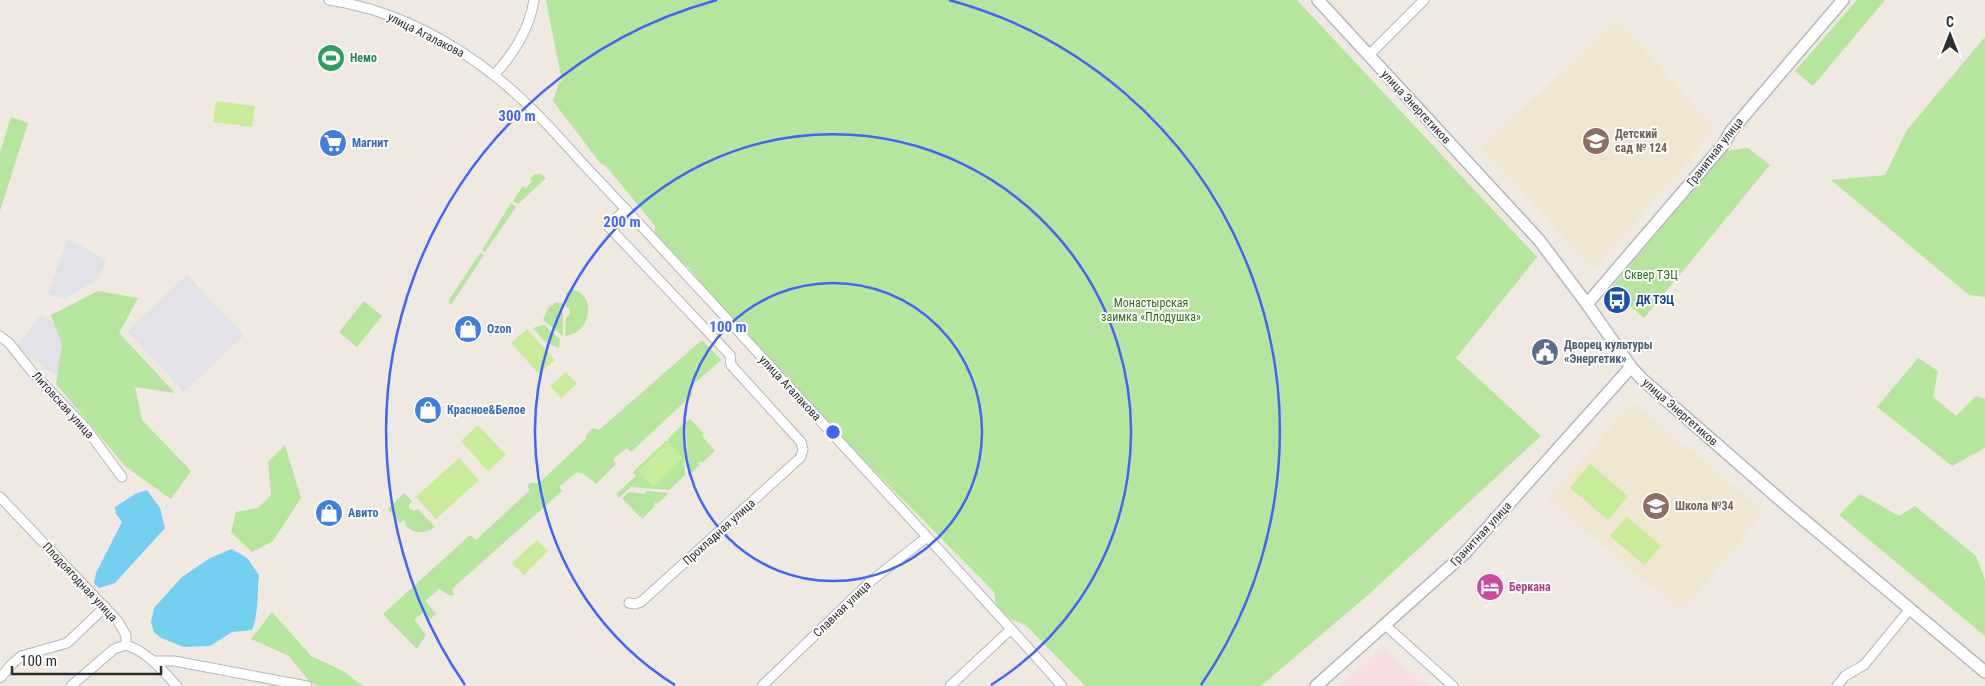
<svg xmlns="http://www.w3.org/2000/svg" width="1985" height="686" font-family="'Roboto Condensed',sans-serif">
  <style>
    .industrial { fill: #e3e1e8 }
    .education { fill: #f0e6d1 }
    .medical { fill: #f5dfe0 }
    .green { fill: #b6e59e }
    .pitch { fill: #c9ec9a }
    .water { fill: #75cff0 }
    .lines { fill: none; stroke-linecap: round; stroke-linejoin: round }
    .minor-casing { stroke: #b4b7c1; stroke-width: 11 }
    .tertiary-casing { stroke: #b4b7c1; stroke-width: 14 }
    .minor { stroke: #fff; stroke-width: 9 }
    .tertiary { stroke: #fff; stroke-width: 11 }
    .ring { fill: none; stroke: #4264fb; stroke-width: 2.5 }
    .labels { text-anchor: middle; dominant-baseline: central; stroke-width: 4; stroke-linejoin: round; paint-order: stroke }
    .street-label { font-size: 12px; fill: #2e2e2e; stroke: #fff }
    .leisure-label { font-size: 12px; font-weight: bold; fill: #27864d; stroke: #fff; text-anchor: start }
    .education-label { font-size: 12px; font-weight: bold; fill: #785e54; stroke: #fff; text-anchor: start }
    .shop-label { font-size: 12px; font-weight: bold; fill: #366cbe; stroke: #fff; text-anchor: start }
    .park-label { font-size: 12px; fill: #2c6e1b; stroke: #fff }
    .transit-label { font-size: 12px; font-weight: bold; fill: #164399; stroke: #fff; text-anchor: start }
    .service-label { font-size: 12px; font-weight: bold; fill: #4e5e75; stroke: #fff; text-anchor: start }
    .hotel-label { font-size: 12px; font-weight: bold; fill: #b23c85; stroke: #fff; text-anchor: start }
    .centre { fill: #4264fb; stroke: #fff; stroke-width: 2.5 }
    .ring-label { font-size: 15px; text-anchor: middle; font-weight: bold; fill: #4264fb; stroke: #fff; stroke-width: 4; stroke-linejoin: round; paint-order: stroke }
  </style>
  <rect width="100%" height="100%" fill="#efe9e1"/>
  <g class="industrial">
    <path d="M68 238 106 261 98 279 65 299 48 294Z"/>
    <path d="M187 275 244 335 184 392 127 331Z"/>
    <path d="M41 315 86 345 56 376 17 346Z"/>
  </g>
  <g class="education">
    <path d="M1617 21 1716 128 1594 270 1481 147Z"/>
    <path d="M1633 403 1764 512 1682 612 1548 499Z"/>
  </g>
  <path class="medical" d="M1382 648 1428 686H1339Z"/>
  <g class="green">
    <path d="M546 0H1297L1537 257 1456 358 1541 436 1368 595 1261 686H1085L1026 625 1010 619 996 606 994 592 858 454 727 314 690 269 655 237V226L606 166 601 164 553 101 559 82H562Z"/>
    <path d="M1857 0H1885L1813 86 1795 71Z"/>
    <path d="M1985 37V297L1969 295 1831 180 1885 175 1907 130Z"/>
    <path d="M11 117 28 123 0 211V153Z"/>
    <path d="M1748 148 1770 165 1644 318 1610 289 1726 151Z"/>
    <path d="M535 174H541L546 178 518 204 513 201 523 186 526 188 532 181 530 179Z"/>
    <path d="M511 203 516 207 485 252 482 250Z"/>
    <path d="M480 253 484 255 451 305 449 303V300Z"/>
    <path d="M570 290C595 289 595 333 565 336L566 318 570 314 569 308 566 307V293Z"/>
    <path d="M98 291 138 298 119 333 175 393 135 387 142 420 191 471 171 499 126 467 56 384 62 344 51 315Z"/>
    <path d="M364 301 382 316 357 347 339 332Z"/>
    <path d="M556 302 564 304 559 311 563 312V336L543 320 548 308Z"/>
    <path d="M544 325 560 339 559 348 545 342 533 328Z"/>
    <path d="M702 340 721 360 688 389 693 394 631 452 627 448 613 459 616 464 596 484 584 474 577 472 559 487 562 491 452 589 454 594 451 596 439 589 425 601 436 614 429 620 423 613 414 619 426 635 417 649 383 614 470 535 476 540 530 490 527 486 530 483H539L585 440 586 435 593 428 599 430Z"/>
    <path d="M1918 358 1938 371 1933 397 1956 416 1976 396 1985 399V448L1952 466 1877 407Z"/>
    <path d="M690 419 704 434 702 436 715 451 702 463 700 461 698 463 700 465 688 476 686 422Z"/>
    <path d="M683 424 685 475 669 490 631 487 619 498 616 494 636 476 633 472 666 441H669L668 439Z"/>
    <path d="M285 445 301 498 273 541 252 552 231 532 236 512 258 508 271 495 268 462Z"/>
    <path d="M646 491 669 493 657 504 656 502 654 504 655 506 642 519 641 516 640 517 622 498 629 492 645 494Z"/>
    <path d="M404 493 412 501 409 504V508L414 511 418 509 435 527 433 528C423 535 413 533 405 525L406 523 404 520 400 523 388 509Z"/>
    <path d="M1860 494 1899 516 1915 506 1976 556 1985 580V636L1839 515Z"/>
    <path d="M272 612 311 656 343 671 363 686H318L309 681 289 656 251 639Z"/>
  </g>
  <g class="pitch">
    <path d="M216 101 255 106 252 127 213 122Z"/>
    <path d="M527 329 555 360 539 374 511 343Z"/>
    <path d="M566 372 577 384 561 398 550 386Z"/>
    <path d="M478 425 506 455 488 471 461 441Z"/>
    <path d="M668 442 683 458 653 487 638 471Z"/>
    <path d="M459 458 479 480 436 519 416 497Z"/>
    <path d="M1590 464 1628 496 1608 520 1570 488Z"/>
    <path d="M1627 517 1661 546 1644 565 1610 536Z"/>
    <path d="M537 540 548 551 524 575 512 563Z"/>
  </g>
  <g class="water">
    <path d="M147 490 160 508 165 528 115 583 99 588 94 583 96 573 122 522 116 514 115 507 135 494Z"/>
    <path d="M232 549 247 558 259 575C257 594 259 612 252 630L232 632 210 646 184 647 161 638 154 632 151 622 154 608 182 577 210 558Z"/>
  </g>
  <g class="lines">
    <g class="minor-casing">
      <g id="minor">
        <path d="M329 0C390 9 447 38 495 76 529 103 556 134 585 166 626 209 666 253 707 297 825 427 946 555 1062 686"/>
        <path d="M1369 55 1424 0"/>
        <path d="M494 75C513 55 530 28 534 0"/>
        <path d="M626 209 608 226 730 355 731 365 801 442 803 450 800 458 641 602 635 604 629 603"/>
        <path d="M0 336 9 343 33 373 85 427 122 477"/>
        <path d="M0 497 117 620 126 635V645C148 652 162 670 177 686"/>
        <path d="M1384 624 1453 686"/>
        <path d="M154 661H174L307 686"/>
        <path d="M0 678 11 665 21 656 67 643 105 607"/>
        <path d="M71 686 114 649 126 645"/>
        <path d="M762 686 871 581 927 537"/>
        <path d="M950 686 1011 629"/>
        <path d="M1837 686 1845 676 1864 665 1910 609"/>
      </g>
    </g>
    <g class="tertiary-casing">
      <g id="tertiary">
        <path d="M1318 0 1539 240 1587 304 1631 367 1642 379 1785 504 1985 672"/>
        <path d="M1587 304 1723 145 1731 131 1843 0"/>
        <path d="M1316 686 1464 554 1631 367"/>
      </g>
    </g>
    <use href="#minor" class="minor"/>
    <use href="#tertiary" class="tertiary"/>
  </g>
  <g class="ring">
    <circle cx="833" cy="432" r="149"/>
    <path d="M675 685A298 298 0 1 1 991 685"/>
    <path d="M465 685A447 447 0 0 1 717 0M949 0A447 447 0 0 1 1201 685"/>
  </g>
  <defs>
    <g id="stadium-disc" transform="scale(1.4375)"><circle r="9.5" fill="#2e9e5b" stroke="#fff"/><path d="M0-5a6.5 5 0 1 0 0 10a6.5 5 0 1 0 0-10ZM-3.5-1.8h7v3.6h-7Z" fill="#fff"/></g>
    <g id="school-disc" transform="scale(1.4375)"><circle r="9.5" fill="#8d6e63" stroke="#fff"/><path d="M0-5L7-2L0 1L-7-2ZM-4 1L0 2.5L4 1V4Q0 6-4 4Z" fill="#fff"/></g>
    <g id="supermarket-disc" transform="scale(1.4375)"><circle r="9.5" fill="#3f7fe0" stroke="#fff"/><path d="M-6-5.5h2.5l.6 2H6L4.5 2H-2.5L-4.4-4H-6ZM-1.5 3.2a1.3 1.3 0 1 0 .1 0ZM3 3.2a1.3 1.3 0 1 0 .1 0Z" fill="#fff"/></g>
    <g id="bus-disc" transform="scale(1.4375)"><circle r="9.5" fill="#1a4fb4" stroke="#fff"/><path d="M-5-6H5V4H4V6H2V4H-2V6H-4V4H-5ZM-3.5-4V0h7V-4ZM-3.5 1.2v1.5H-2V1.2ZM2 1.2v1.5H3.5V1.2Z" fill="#fff"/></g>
    <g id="shop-disc" transform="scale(1.4375)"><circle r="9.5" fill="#3f7fe0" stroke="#fff"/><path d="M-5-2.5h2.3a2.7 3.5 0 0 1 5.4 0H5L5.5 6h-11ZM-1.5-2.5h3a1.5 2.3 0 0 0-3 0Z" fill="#fff"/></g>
    <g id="civic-disc" transform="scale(1.4375)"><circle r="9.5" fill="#5c6f8a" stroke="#fff"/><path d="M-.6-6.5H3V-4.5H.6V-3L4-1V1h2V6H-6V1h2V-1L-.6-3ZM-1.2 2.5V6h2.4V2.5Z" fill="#fff"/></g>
    <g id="hotel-disc" transform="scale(1.4375)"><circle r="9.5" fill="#d1479c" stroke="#fff"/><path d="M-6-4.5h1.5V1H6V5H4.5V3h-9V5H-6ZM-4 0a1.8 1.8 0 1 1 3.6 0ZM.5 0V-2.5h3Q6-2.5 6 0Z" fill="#fff"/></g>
  </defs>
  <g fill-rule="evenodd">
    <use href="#stadium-disc" x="331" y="58"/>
    <use href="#school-disc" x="1596" y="141"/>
    <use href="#supermarket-disc" x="333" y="143"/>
    <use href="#bus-disc" x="1617" y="300"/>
    <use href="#shop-disc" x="468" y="329"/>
    <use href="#civic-disc" x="1545" y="352"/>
    <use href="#shop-disc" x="428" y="410"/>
    <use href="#school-disc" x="1656" y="506"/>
    <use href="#shop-disc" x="329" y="513"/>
    <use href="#hotel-disc" x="1490" y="587"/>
  </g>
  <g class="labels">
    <g class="street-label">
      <text transform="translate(426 35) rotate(27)">улица Агалакова</text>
      <text transform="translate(1416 107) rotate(47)">улица Энергетиков</text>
      <text transform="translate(1715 152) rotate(-52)">Гранитная улица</text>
      <text transform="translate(790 388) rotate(47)">улица Агалакова</text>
      <text transform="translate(63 405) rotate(48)">Литовская улица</text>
      <text transform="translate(1680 412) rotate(41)">улица Энергетиков</text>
      <text transform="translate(719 532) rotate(-42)">Прохладная улица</text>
      <text transform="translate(1481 534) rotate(-47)">Гранитная улица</text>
      <text transform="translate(80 582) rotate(47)">Плодоягодная улица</text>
      <text transform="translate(842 609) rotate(-44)">Славная улица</text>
    </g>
    <g class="leisure-label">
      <text x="350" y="58">Немо</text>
    </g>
    <g class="education-label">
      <text x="1615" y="134">Детский<tspan x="1615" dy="14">сад № 124</tspan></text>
      <text x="1675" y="506">Школа №34</text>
    </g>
    <g class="shop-label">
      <text x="352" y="143">Магнит</text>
      <text x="487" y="329">Ozon</text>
      <text x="447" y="410">Красное&amp;Белое</text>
      <text x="348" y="513">Авито</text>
    </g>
    <g class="park-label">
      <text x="1651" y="275">Сквер ТЭЦ</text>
      <text x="1151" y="303">Монастырская<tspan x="1151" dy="14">заимка «Плодушка»</tspan></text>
    </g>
    <g class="transit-label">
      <text x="1636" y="300">ДК ТЭЦ</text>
    </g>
    <g class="service-label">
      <text x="1564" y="345">Дворец культуры<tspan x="1564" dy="14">«Энергетик»</tspan></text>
    </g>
    <g class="hotel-label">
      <text x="1509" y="587">Беркана</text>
    </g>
  </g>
  <circle cx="833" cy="432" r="8" class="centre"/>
  <g class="ring-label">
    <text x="517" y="121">300 m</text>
    <text x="622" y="227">200 m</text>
    <text x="728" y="332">100 m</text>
  </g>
  <g transform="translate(1950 35)" stroke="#ffffff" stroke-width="4" paint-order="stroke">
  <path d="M0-4L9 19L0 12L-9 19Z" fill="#2e2e2e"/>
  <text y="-8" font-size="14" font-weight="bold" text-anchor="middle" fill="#2e2e2e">С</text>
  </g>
  <path d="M12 666v8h149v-8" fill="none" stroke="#2e2e2e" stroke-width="2.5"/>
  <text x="20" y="666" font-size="15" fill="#2e2e2e" stroke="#ffffff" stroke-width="4" paint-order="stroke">100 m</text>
</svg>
